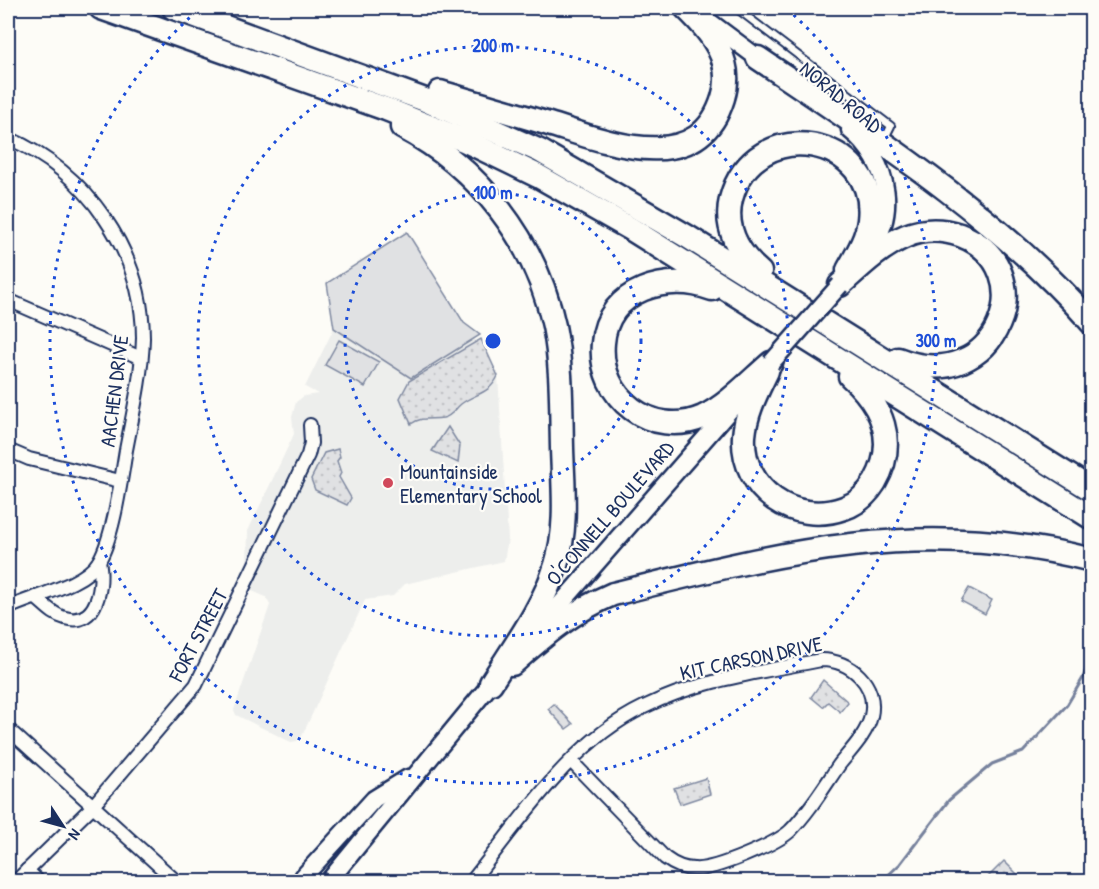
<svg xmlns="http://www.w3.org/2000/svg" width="1099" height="889" font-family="'Patrick Hand',sans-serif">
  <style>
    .built { fill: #edeeec }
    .park { fill: url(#park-dots); stroke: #7e88a0; stroke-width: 1.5 }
    .pitch { fill: #e0e1e3; stroke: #7e88a0; stroke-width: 1.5 }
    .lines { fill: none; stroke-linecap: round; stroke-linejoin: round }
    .stream { stroke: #76819c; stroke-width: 3 }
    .lane-casing { stroke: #1b2f5e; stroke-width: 10 }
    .street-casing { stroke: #1b2f5e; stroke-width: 16 }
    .secondary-casing { stroke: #1b2f5e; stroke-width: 21 }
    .highway-casing { stroke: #1b2f5e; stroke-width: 27 }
    .lane { stroke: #fdfcf7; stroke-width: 6 }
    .street { stroke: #fdfcf7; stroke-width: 12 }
    .secondary { stroke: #fdfcf7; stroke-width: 16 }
    .highway { stroke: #fdfcf7; stroke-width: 22 }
    .secondary-bridge-casing { stroke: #1b2f5e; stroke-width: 21; stroke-linecap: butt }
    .secondary-bridge { stroke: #fdfcf7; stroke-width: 16 }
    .ring { fill: none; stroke: #1d4ed8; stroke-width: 3; stroke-dasharray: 3 6 }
    .poi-dot { fill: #d1495b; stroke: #fdfcf7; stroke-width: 2 }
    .labels { text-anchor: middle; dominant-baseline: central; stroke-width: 4.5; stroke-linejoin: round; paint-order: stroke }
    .street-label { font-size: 21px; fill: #1b2f5e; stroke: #fdfcf7 }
    .poi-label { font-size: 21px; fill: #1b2f5e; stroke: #fdfcf7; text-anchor: start }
    .centre { fill: #1d4ed8; stroke: #fdfcf7; stroke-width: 3 }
    .ring-label { font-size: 18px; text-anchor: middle; font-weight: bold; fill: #1d4ed8; stroke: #fdfcf7; stroke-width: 4.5; stroke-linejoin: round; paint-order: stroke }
  </style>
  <defs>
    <pattern id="park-dots" width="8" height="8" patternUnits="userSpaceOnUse" patternTransform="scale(1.5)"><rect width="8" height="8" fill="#e0e1e3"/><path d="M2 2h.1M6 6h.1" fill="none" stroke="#c0c1c5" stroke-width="1.8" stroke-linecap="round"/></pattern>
  </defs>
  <rect width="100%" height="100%" fill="#fdfcf7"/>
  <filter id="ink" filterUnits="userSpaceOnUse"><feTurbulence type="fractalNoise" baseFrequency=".0167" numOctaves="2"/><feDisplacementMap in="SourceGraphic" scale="12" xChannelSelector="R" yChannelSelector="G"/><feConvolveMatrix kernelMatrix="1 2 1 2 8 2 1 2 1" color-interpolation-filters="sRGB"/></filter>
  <g filter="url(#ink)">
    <path class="built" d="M407 232 498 376 508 539 504 561 405 584 393 596 365 600 302 736 297 741 291 742 236 715 234 710 270 605 266 597 245 588 232 598 247 564 248 531 294 434 292 417 296 402 304 396 318 394 305 387 334 328 327 283Z"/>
    <g class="park">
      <path d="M481 339 498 376C489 395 475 393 461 404 454 410 452 416 443 418 431 420 422 416 411 424L400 398 409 381Z"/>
      <path d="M448 427 460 446 458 463 432 451Z"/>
      <path d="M338 449 340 457 337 461 341 473 339 477 351 498 347 505 315 490 311 479 324 453Z"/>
      <path d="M823 680 848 702 840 712 828 702 823 707 811 697Z"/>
      <path d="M706 778 710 794 680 804 674 788Z"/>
      <path d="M1004 861 1019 876 1012 881H984Z"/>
    </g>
    <g class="pitch">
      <path d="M407 232 464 323 480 335 411 378 334 328 327 283Z"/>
      <path d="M339 340 379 362 365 387 325 365Z"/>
      <path d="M969 588 992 600 985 614 961 601Z"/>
      <path d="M554 704 573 724 566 729 548 709Z"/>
    </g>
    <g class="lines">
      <path class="stream" d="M881 882 900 864 949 800 992 764 1023 752 1067 705 1083 678 1092 651"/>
      <g class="lane-casing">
        <path id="lane" d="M736 8 891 126 885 138"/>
      </g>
      <g class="street-casing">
        <g id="street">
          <path d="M8 138C86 171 143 252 143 338 142 375 133 413 126 450 121 480 114 535 99 561 85 585 33 596 8 608"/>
          <path d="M8 300 141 358"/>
          <path d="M8 450 29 459 120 481"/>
          <path d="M35 597C45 605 53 615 65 618 98 628 104 583 99 561"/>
          <path d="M8 729 177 882"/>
          <path d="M27 870 39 882"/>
          <path d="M15 882 92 807 196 685 308 455 311 443 310 425"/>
          <path d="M471 882C522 819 569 743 644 707 698 680 761 672 821 660 850 660 878 684 871 716 867 734 851 750 839 765 824 787 809 812 790 831 776 844 713 871 694 869 683 869 673 864 665 858L571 761"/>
          <path d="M1043 882H1051"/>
        </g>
      </g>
      <g class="secondary-casing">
        <g id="secondary">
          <path d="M703 17 766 64"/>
          <path d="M850 130C890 162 900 218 864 258"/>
          <path d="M530 639 736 403"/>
          <path d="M303 877 374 799 408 778"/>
          <path d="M328 882 499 674"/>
        </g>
      </g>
      <g class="highway-casing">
        <g id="highway">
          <path d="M101 8 386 109 466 141 538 176 631 229 1092 518"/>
          <path d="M174 8 425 100 540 151 688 237 1092 490"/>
          <path d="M758 58C875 137 998 216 1092 323"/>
          <path d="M440 92C476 103 513 113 549 124 605 141 698 180 723 98 735 61 711 32 686 8"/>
          <path d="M402 127C478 167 536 241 554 326 562 366 561 407 562 448 563 486 568 527 556 565 543 608 515 645 491 683"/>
          <path d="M760 272C738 253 724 228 731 199 754 112 879 136 869 220 867 238 857 254 848 270"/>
          <path d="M840 285C861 266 880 247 906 236 923 229 942 229 960 235 1046 267 998 399 898 359"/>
          <path d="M712 289C669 272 607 289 603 343 598 398 652 439 703 417 728 405 750 381 771 363"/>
          <path d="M767 371C757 392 746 412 744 436 741 490 794 526 844 508 857 504 868 493 875 482 898 442 882 405 850 376"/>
          <path d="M512 664C544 635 573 611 613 594 778 553 922 516 1092 560"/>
        </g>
      </g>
      <use href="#lane" class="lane"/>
      <use href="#street" class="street"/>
      <use href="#secondary" class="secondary"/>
      <use href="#highway" class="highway"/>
      <g class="secondary-bridge-casing">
        <path id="secondary-bridge" d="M771 363 840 285"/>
      </g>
      <use href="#secondary-bridge" class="secondary-bridge"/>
    </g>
  </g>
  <g class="ring">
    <circle cx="493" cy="341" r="148"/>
    <circle cx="493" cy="341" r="295"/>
    <path d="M787 9A443 443 0 1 1 199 9"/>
  </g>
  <circle class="poi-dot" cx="388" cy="483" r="6"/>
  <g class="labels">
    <g class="street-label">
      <text transform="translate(841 97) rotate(40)">NORAD ROAD</text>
      <text transform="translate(114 391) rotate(-83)">AACHEN DRIVE</text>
      <text transform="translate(610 513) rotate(-49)">O'CONNELL BOULEVARD</text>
      <text transform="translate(198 635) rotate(-62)">FORT STREET</text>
      <text transform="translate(751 658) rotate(-12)">KIT CARSON DRIVE</text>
    </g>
    <g class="poi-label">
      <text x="400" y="471">Mountainside<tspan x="400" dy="24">Elementary School</tspan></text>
    </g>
  </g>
  <circle cx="493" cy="341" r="9" class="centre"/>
  <g class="ring-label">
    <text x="493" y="52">200 m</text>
    <text x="493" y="199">100 m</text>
    <text x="936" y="347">300 m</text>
  </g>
  <rect width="1099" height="889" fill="none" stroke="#fdfcf7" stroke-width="30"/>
  <rect x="15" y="15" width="1069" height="859" fill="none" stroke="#1b2f5e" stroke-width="2" filter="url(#ink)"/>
  <g transform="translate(63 826) rotate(126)" stroke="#fdfcf7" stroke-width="4.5" paint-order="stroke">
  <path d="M0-4.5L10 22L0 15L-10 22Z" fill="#1b2f5e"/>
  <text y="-9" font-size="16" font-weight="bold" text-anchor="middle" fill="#1b2f5e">N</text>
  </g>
</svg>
